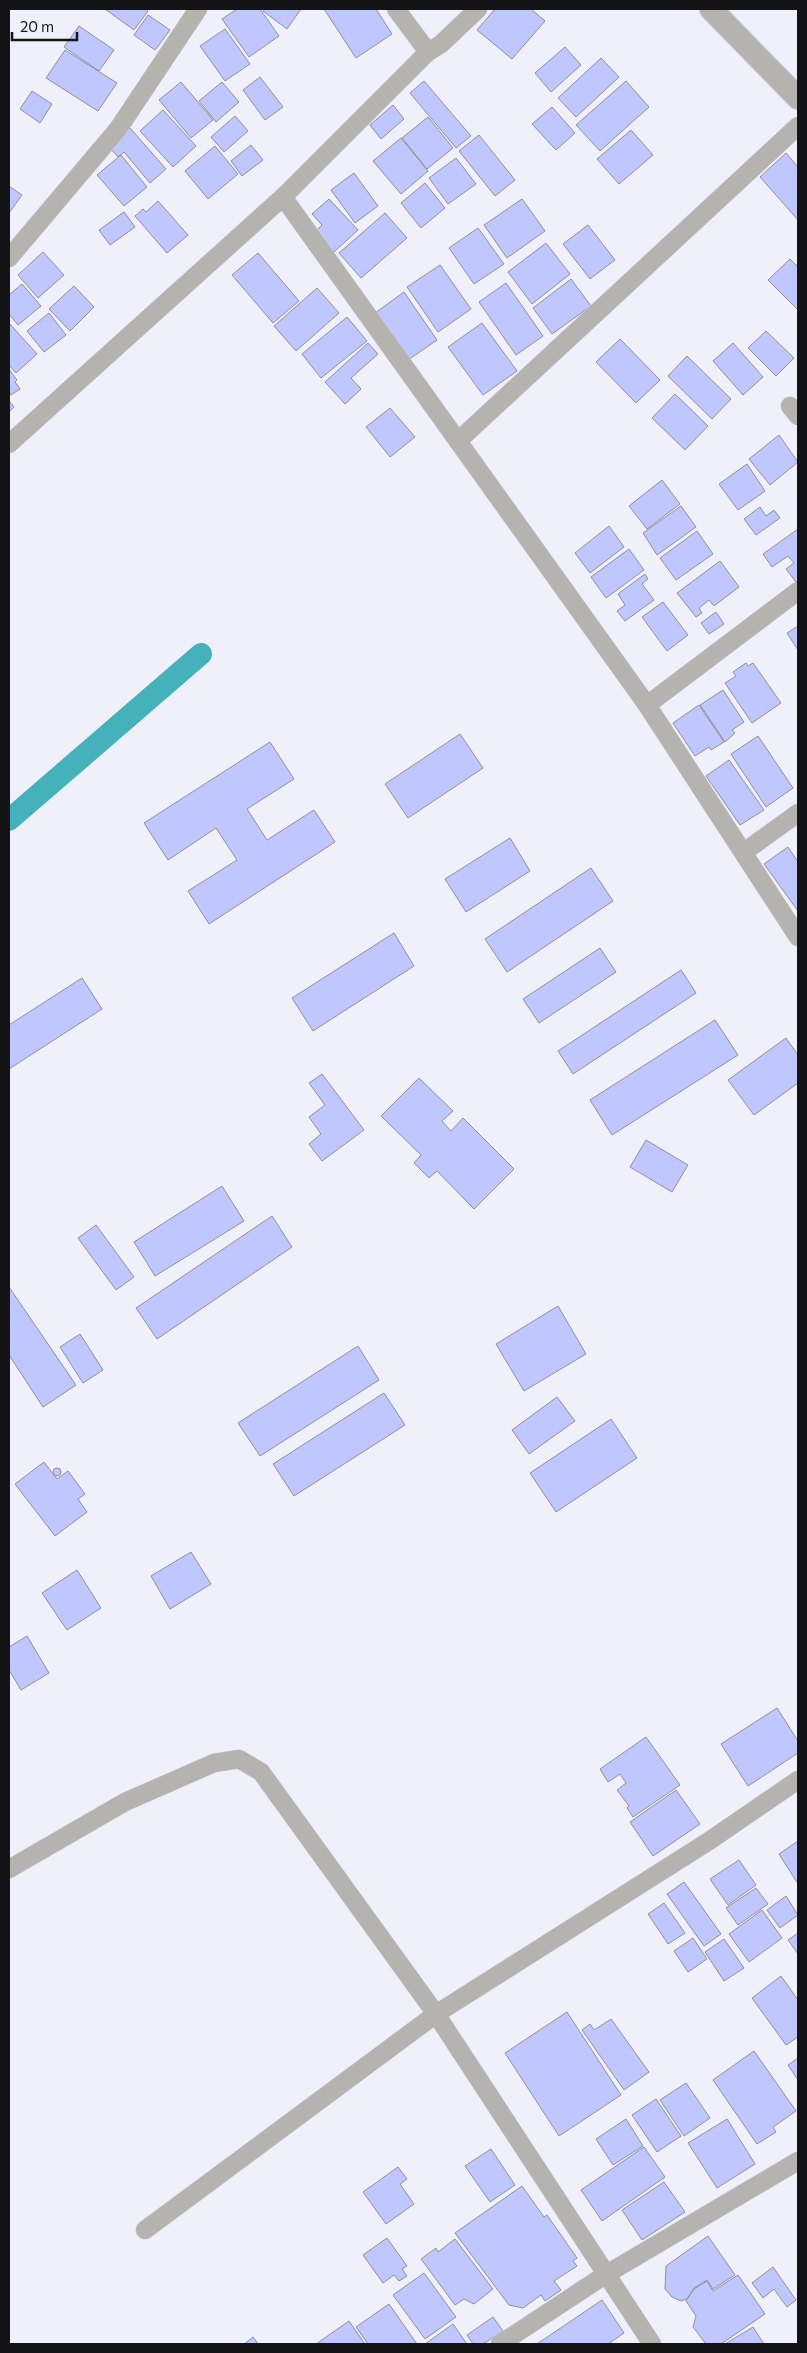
<svg xmlns="http://www.w3.org/2000/svg" width="807" height="2353" font-family="Commissioner,sans-serif">
  <style>
    .lines { fill: none; stroke-linecap: round; stroke-linejoin: round }
    .canal { stroke: #45b1bb; stroke-width: 22 }
    .building { fill: #c0c6fe; stroke: #8f9098 }
    .minor-casing { stroke: #cccdd5; stroke-width: 19 }
    .tertiary-casing { stroke: #cccdd5; stroke-width: 24 }
    .minor { stroke: #b5b3af; stroke-width: 18 }
    .tertiary { stroke: #b5b3af; stroke-width: 22 }
  </style>
  <rect width="100%" height="100%" fill="#eff0f9"/>
  <g class="lines">
    <path class="canal" d="M9 820 201 654"/>
  </g>
  <g class="building">
    <path d="M105 9H146L148 11 134 30Z"/>
    <path d="M237 9H260L279 36 249 57 222 19Z"/>
    <path d="M265 9H301L287 29 263 11Z"/>
    <path d="M324 9H376L392 34 356 58Z"/>
    <path d="M495 9H531L545 21 512 59 477 30Z"/>
    <path d="M148 15 170 30 155 50 134 35Z"/>
    <path d="M79 26 114 50 99 71 64 47Z"/>
    <path d="M225 29 250 64 225 81 200 46Z"/>
    <path d="M565 47 581 65 551 92 535 73Z"/>
    <path d="M65 50 117 83 98 111 46 78Z"/>
    <path d="M601 58 619 77 576 117 558 98Z"/>
    <path d="M260 77 283 107 265 120 243 90Z"/>
    <path d="M424 81 471 136 456 148 410 93Z"/>
    <path d="M626 81 649 107 600 151 576 125Z"/>
    <path d="M181 82 213 120 191 138 159 100Z"/>
    <path d="M222 82 239 102 216 122 199 101Z"/>
    <path d="M32 91 52 104 40 123 20 109Z"/>
    <path d="M393 105 404 119 381 139 370 125Z"/>
    <path d="M552 107 575 133 556 150 532 124Z"/>
    <path d="M163 110 196 146 173 167 140 131Z"/>
    <path d="M235 116 248 131 224 152 211 137Z"/>
    <path d="M428 117 453 148 427 169 402 138Z"/>
    <path d="M130 128 166 169 150 183 124 152 118 157 109 147Z"/>
    <path d="M631 130 653 155 619 184 597 159Z"/>
    <path d="M479 135 515 180 495 196 459 151Z"/>
    <path d="M401 138 428 171 401 194 373 161Z"/>
    <path d="M251 145 263 160 242 176 231 161Z"/>
    <path d="M215 146 238 174 208 199 185 171Z"/>
    <path d="M786 153 798 167V220L760 177Z"/>
    <path d="M121 155 147 187 124 206 97 175Z"/>
    <path d="M456 158 476 184 448 204 429 178Z"/>
    <path d="M354 173 378 206 355 223 331 190Z"/>
    <path d="M425 183 445 208 421 228 401 203Z"/>
    <path d="M9 186 22 195 9 213Z"/>
    <path d="M329 199 358 230 334 252 316 231 322 225 312 214Z"/>
    <path d="M522 199 545 231 507 258 484 225Z"/>
    <path d="M158 201 188 235 167 253 135 216 143 209 146 212Z"/>
    <path d="M124 212 135 227 110 245 99 230Z"/>
    <path d="M385 213 407 238 361 278 339 253Z"/>
    <path d="M588 225 615 260 590 279 563 244Z"/>
    <path d="M478 228 504 264 474 284 449 248Z"/>
    <path d="M546 243 570 274 532 304 508 272Z"/>
    <path d="M43 252 64 275 38 298 18 275Z"/>
    <path d="M258 253 299 301 273 323 232 275Z"/>
    <path d="M790 259 798 267V310L768 280Z"/>
    <path d="M440 265 471 309 438 332 407 287Z"/>
    <path d="M571 279 591 306 552 334 533 308Z"/>
    <path d="M506 283 543 336 516 355 479 302Z"/>
    <path d="M22 284 41 306 18 325 9 314V295Z"/>
    <path d="M74 286 94 307 70 331 49 309Z"/>
    <path d="M317 288 339 313 296 351 274 326Z"/>
    <path d="M404 292 437 340 408 360 375 313Z"/>
    <path d="M49 313 66 335 44 352 27 331Z"/>
    <path d="M347 317 367 341 321 378 302 354Z"/>
    <path d="M9 323 37 354 16 373 9 365Z"/>
    <path d="M482 323 517 371 483 395 448 347Z"/>
    <path d="M766 331 794 358 776 376 748 348Z"/>
    <path d="M620 339 660 380 636 403 596 362Z"/>
    <path d="M368 343 378 354 351 378 361 389 345 404 325 382Z"/>
    <path d="M733 343 763 377 743 395 713 361Z"/>
    <path d="M687 356 731 399 712 419 668 376Z"/>
    <path d="M9 369 17 380 15 382 20 389 11 395 9 392Z"/>
    <path d="M675 394 708 426 685 450 652 418Z"/>
    <path d="M9 401 14 407 9 412Z"/>
    <path d="M390 408 415 437 390 457 366 427Z"/>
    <path d="M779 435 798 462 770 485 749 459Z"/>
    <path d="M747 464 765 491 738 510 719 484Z"/>
    <path d="M662 480 680 504 647 529 629 506Z"/>
    <path d="M681 506 696 527 657 555 643 533Z"/>
    <path d="M760 507 766 516 774 510 780 518 756 535 744 519Z"/>
    <path d="M609 526 624 547 590 573 575 553Z"/>
    <path d="M798 529V580L796 582 786 569 794 563 788 556 772 567 763 554Z"/>
    <path d="M697 531 713 554 676 580 660 558Z"/>
    <path d="M629 549 644 570 606 598 591 577Z"/>
    <path d="M720 561 739 587 714 606 709 600 699 608 702 613 696 617 677 593Z"/>
    <path d="M645 574 648 579 642 584 654 600 625 621 617 611 625 605 618 594Z"/>
    <path d="M663 602 688 635 667 651 642 617Z"/>
    <path d="M716 612 724 624 709 634 701 623Z"/>
    <path d="M798 626V650L787 633Z"/>
    <path d="M746 663 748 666 753 663 781 703 752 723 725 683 736 676 733 672Z"/>
    <path d="M723 690 744 722 732 730 735 733 725 742 700 705Z"/>
    <path d="M699 705 724 742 711 750 709 747 695 756 673 723Z"/>
    <path d="M460 734 483 768 408 818 385 784Z"/>
    <path d="M758 736 793 788 766 807 731 754Z"/>
    <path d="M270 742 294 779 247 809 267 840 314 810 335 842 209 924 188 891 237 860 216 828 168 860 144 823Z"/>
    <path d="M729 760 764 810 740 825 706 776Z"/>
    <path d="M510 838 530 871 466 912 445 879Z"/>
    <path d="M788 847 798 862V911L764 864Z"/>
    <path d="M591 868 613 901 507 972 485 939Z"/>
    <path d="M394 933 414 966 313 1031 292 998Z"/>
    <path d="M600 948 616 972 539 1023 523 999Z"/>
    <path d="M681 970 696 993 573 1074 558 1051Z"/>
    <path d="M82 978 102 1009 9 1069V1025Z"/>
    <path d="M715 1020 738 1055 612 1135 590 1100Z"/>
    <path d="M786 1038 798 1055V1083L754 1115 728 1080Z"/>
    <path d="M322 1074 364 1130 322 1161 309 1144 321 1134 309 1117 325 1105 309 1083Z"/>
    <path d="M419 1078 453 1111 442 1121 451 1131 463 1118 514 1169 474 1209 437 1171 429 1178 414 1163 421 1155 381 1116Z"/>
    <path d="M646 1140 688 1165 672 1192 630 1167Z"/>
    <path d="M222 1186 244 1221 155 1276 134 1242Z"/>
    <path d="M272 1216 292 1247 157 1339 136 1308Z"/>
    <path d="M96 1225 134 1277 116 1290 78 1238Z"/>
    <path d="M9 1287 76 1385 43 1407 9 1355Z"/>
    <path d="M558 1306 586 1354 524 1391 496 1344Z"/>
    <path d="M80 1334 103 1370 83 1383 60 1347Z"/>
    <path d="M358 1346 379 1380 260 1456 238 1423Z"/>
    <path d="M384 1393 405 1425 294 1496 273 1464Z"/>
    <path d="M557 1397 575 1421 529 1454 512 1430Z"/>
    <path d="M611 1419 637 1458 556 1512 530 1473Z"/>
    <path d="M44 1462 57 1479 68 1471 85 1494 78 1499 87 1512 55 1536 15 1484Z"/>
    <circle cx="57" cy="1472" r="4"/>
    <path d="M191 1552 211 1584 170 1609 151 1576Z"/>
    <path d="M77 1570 101 1608 67 1630 42 1593Z"/>
    <path d="M27 1636 49 1673 21 1690 9 1670V1647Z"/>
    <path d="M777 1708 798 1741V1753L748 1786 721 1744Z"/>
    <path d="M646 1737 680 1785 633 1817 627 1808 629 1806 617 1790 626 1783 620 1774 608 1782 600 1769Z"/>
    <path d="M676 1790 700 1824 653 1856 630 1822Z"/>
    <path d="M798 1841V1884L779 1854Z"/>
    <path d="M739 1860 756 1885 728 1905 710 1879Z"/>
    <path d="M684 1882 721 1934 704 1946 667 1894Z"/>
    <path d="M756 1888 768 1904 738 1925 726 1908Z"/>
    <path d="M786 1896 798 1915 780 1928 767 1910Z"/>
    <path d="M664 1903 685 1933 668 1944 648 1914Z"/>
    <path d="M762 1910 782 1938 749 1962 729 1934Z"/>
    <path d="M798 1933V1954L788 1940Z"/>
    <path d="M693 1938 707 1959 688 1972 674 1951Z"/>
    <path d="M724 1939 744 1968 724 1981 705 1952Z"/>
    <path d="M781 1976 798 2000V2037L786 2045 752 1998Z"/>
    <path d="M567 2012 621 2095 559 2136 505 2053Z"/>
    <path d="M611 2019 649 2072 624 2090 582 2030 590 2024 594 2030Z"/>
    <path d="M754 2051 796 2111 773 2127 776 2132 757 2144 713 2080Z"/>
    <path d="M798 2058V2080L788 2065Z"/>
    <path d="M686 2083 710 2118 684 2136 660 2100Z"/>
    <path d="M656 2099 681 2136 657 2152 632 2115Z"/>
    <path d="M626 2119 643 2146 613 2165 596 2139Z"/>
    <path d="M727 2119 755 2164 717 2188 688 2143Z"/>
    <path d="M644 2147 665 2177 602 2221 581 2190Z"/>
    <path d="M491 2149 515 2185 490 2202 465 2166Z"/>
    <path d="M398 2167 407 2179 400 2184 414 2204 386 2224 363 2192Z"/>
    <path d="M664 2182 685 2212 642 2240 622 2210Z"/>
    <path d="M522 2186 544 2217 547 2215 577 2258 573 2261 577 2266 554 2281 561 2290 545 2301 541 2295 523 2308 509 2305 455 2233Z"/>
    <path d="M708 2236 735 2275 713 2289 707 2280 694 2288 687 2299 681 2301 672 2297 665 2289 666 2266Z"/>
    <path d="M387 2238 407 2266 402 2269 407 2276 399 2281 394 2275 383 2283 363 2255Z"/>
    <path d="M455 2239 493 2289 474 2304 464 2299 455 2305 421 2259 436 2248 438 2252Z"/>
    <path d="M773 2267 796 2300 787 2307 774 2289 763 2298 752 2283Z"/>
    <path d="M424 2273 456 2317 425 2339 393 2295Z"/>
    <path d="M738 2275 765 2314 721 2344H706L693 2327 696 2316 686 2301 694 2289 707 2281 713 2291Z"/>
    <path d="M602 2300 624 2333 608 2344H537Z"/>
    <path d="M389 2304 417 2344H368L356 2327Z"/>
    <path d="M493 2317 503 2331 483 2344H473L467 2335Z"/>
    <path d="M349 2321 365 2344H316Z"/>
    <path d="M453 2324 467 2344H425Z"/>
    <path d="M753 2327 764 2344H725Z"/>
    <path d="M253 2337 258 2344H244Z"/>
  </g>
  <g class="lines">
    <g class="minor-casing">
      <g id="minor">
        <path d="M396 9 428 52"/>
        <path d="M283 197 647 705 798 937"/>
        <path d="M9 258 118 129 198 9"/>
        <path d="M790 406 798 416"/>
        <path d="M458 441 798 126"/>
        <path d="M9 444 283 197 428 52 441 44 478 9"/>
        <path d="M647 705 798 591"/>
        <path d="M744 852 798 813"/>
        <path d="M9 1869 125 1802 214 1763 239 1759 261 1772 436 2014 652 2344"/>
        <path d="M145 2230 436 2014 709 1841 798 1780"/>
        <path d="M500 2344 605 2275 798 2161"/>
      </g>
    </g>
    <g class="tertiary-casing">
      <path id="tertiary" d="M711 9 798 98"/>
    </g>
    <use href="#minor" class="minor"/>
    <use href="#tertiary" class="tertiary"/>
  </g>
  <rect width="807" height="2353" fill="none" stroke="#141417" stroke-width="20"/>
  <path d="M12 32v8h65v-8" fill="none" stroke="#141417" stroke-width="2.5"/>
  <text x="20" y="32" font-size="15" fill="#141417" stroke="#eff0f9" stroke-width="4" paint-order="stroke">20 m</text>
</svg>
